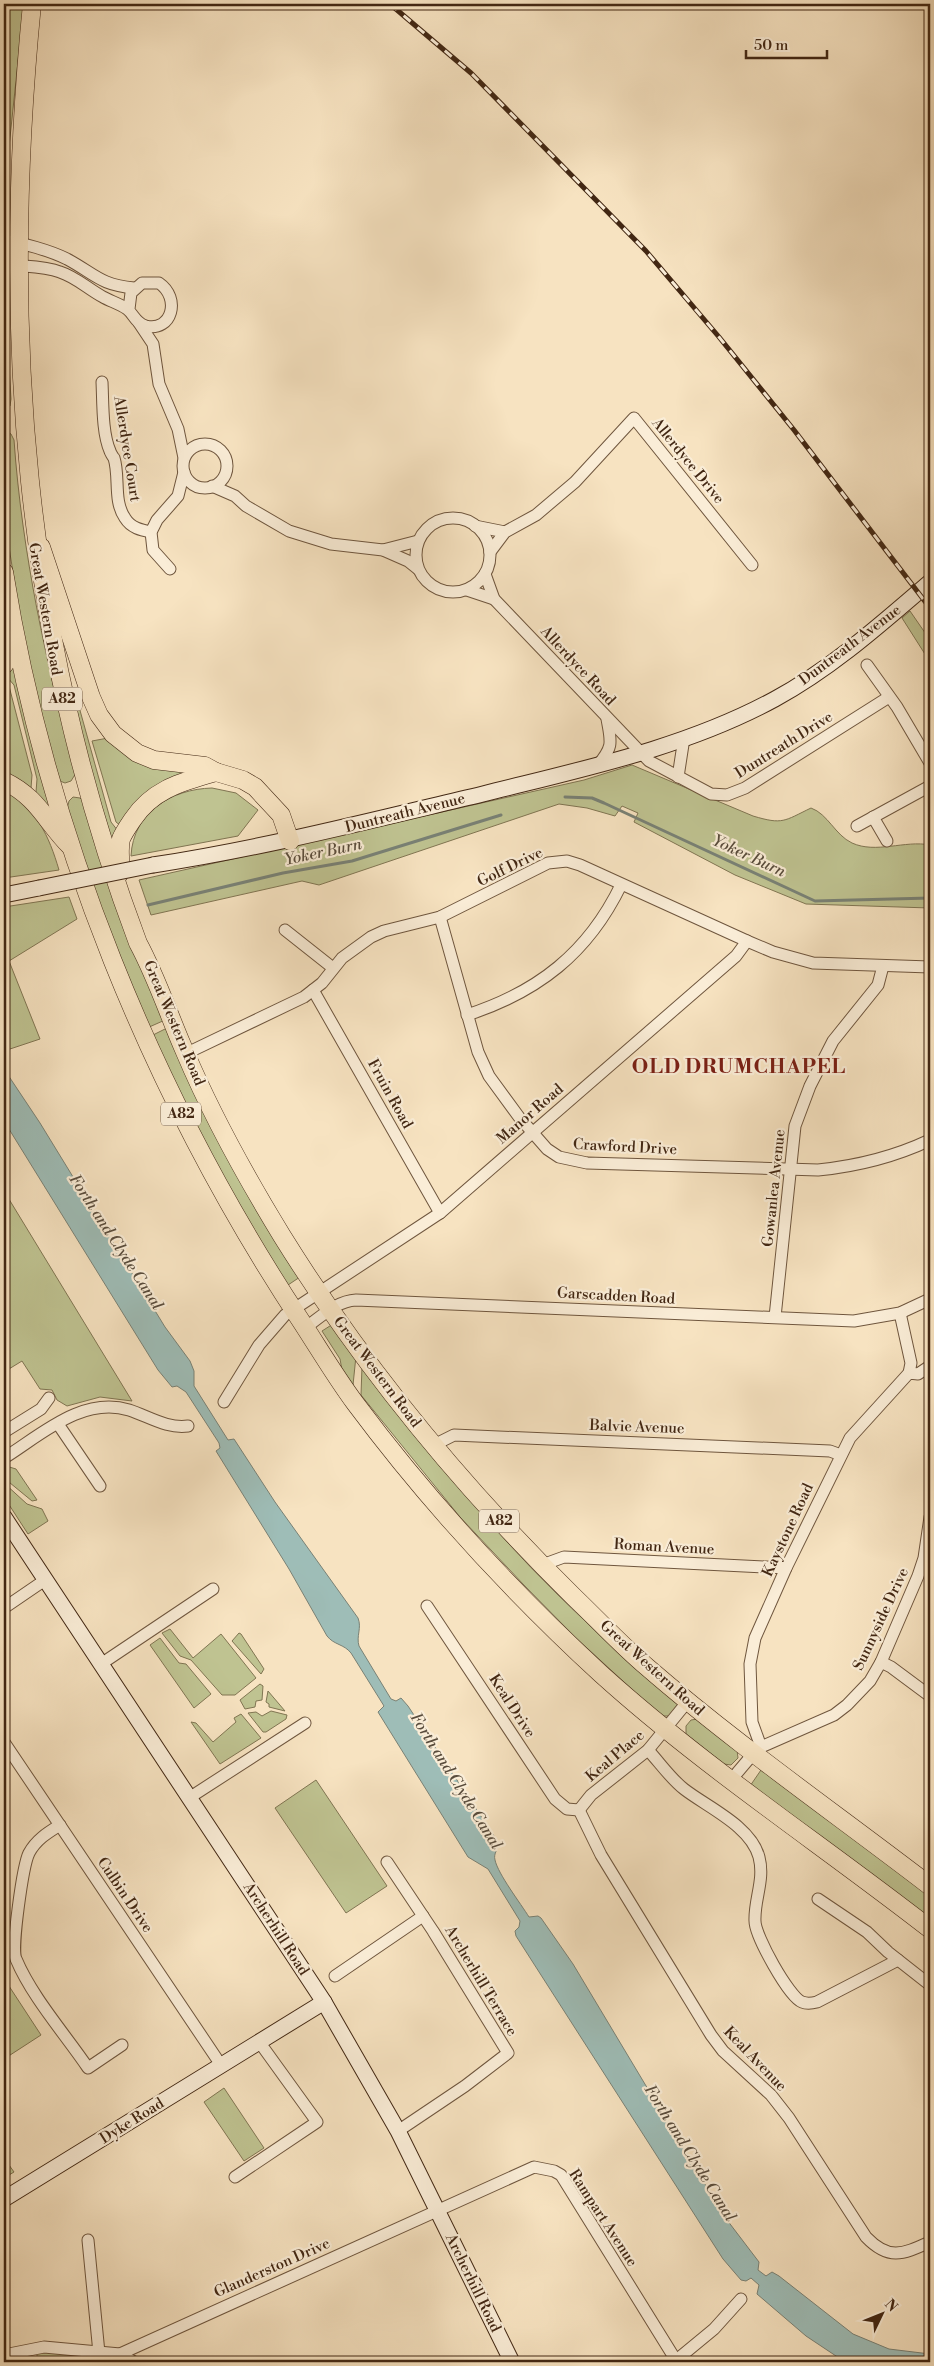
<svg xmlns="http://www.w3.org/2000/svg" width="934" height="2366" font-family="'Libre Bodoni',serif">
  <style>
    .green { fill: #bfc391; stroke: #807552 }
    .water { fill: #9ebdb7; stroke: #798175 }
    .lines { fill: none; stroke-linecap: round; stroke-linejoin: round }
    .stream { stroke: #798175; stroke-width: 3 }
    .street-casing { stroke: #6f563e; stroke-width: 13 }
    .secondary-casing { stroke: #422713; stroke-width: 17 }
    .primary-casing { stroke: #422713; stroke-width: 19 }
    .street { stroke: #faedd7; stroke-width: 11 }
    .secondary { stroke: #faedd7; stroke-width: 15 }
    .primary { stroke: #f7e3c1; stroke-width: 18 }
    .rail-casing { stroke: #422713; stroke-width: 5 }
    .rail { stroke: #faedd7; stroke-width: 3; stroke-dasharray: 9; stroke-linecap: butt }
    .secondary-bridge-casing { stroke: #422713; stroke-width: 17; stroke-linecap: butt }
    .secondary-bridge { stroke: #faedd7; stroke-width: 15 }
    .labels { text-anchor: middle; dominant-baseline: central; stroke-width: 4.5; stroke-linejoin: round; paint-order: stroke }
    .shield { fill: #faedd7; stroke: #79624e; stroke-width: 1 }
    .shield-label { font-size: 14px; font-weight: bold; fill: #422713 }
    .street-label { font-size: 15px; fill: #422713; stroke: #faedd7 }
    .water-label { font-size: 16px; font-style: italic; fill: #594c3c; stroke: #faedd7 }
    .district-label { font-size: 20px; font-weight: bold; letter-spacing: 1px; fill: #7a1f14; stroke: #faedd7 }
  </style>
  <rect width="100%" height="100%" fill="#f7e3c1"/>
  <filter id="stains"><feTurbulence type="fractalNoise" baseFrequency=".004" numOctaves="4"/><feColorMatrix values="0 0 0 0 .2 0 0 0 0 .09 0 0 0 0 .02 0 0 0 .5 -.17"/></filter>
  <radialGradient id="worn" r=".72"><stop offset=".6" stop-color="#630" stop-opacity="0"/><stop offset="1" stop-color="#630" stop-opacity=".3"/></radialGradient>
  <g class="green">
    <path d="M5 4H24L9 147 6 221 4 220Z"/>
    <path d="M4 300H5L11 399 10 406 4 411Z"/>
    <path d="M4 430 11 434 14 440C22 552 46 665 76 773L71 781 65 783 60 781 43 725 22 630 4 515Z"/>
    <path d="M910 611 930 640V662L902 618Z"/>
    <path d="M11 654 25 717 50 808 36 792 37 779 14 685 7 677Z"/>
    <path d="M6 685 9 686 32 775 31 788 4 773V693Z"/>
    <path d="M76 696 111 822 118 831 113 844 91 772 72 697Z"/>
    <path d="M108 738 202 770 121 826 116 822 92 741Z"/>
    <path d="M632 765 753 816C783 825 784 821 811 808 828 814 835 835 852 843 876 854 905 840 930 845V908L806 904 735 875 634 822 638 813 622 806 615 816 587 808 559 804 319 885 302 881 151 915 139 880 584 780Z"/>
    <path d="M212 788 236 793 258 810 238 836 131 856C133 812 172 789 212 788Z"/>
    <path d="M4 790C36 807 49 836 59 870L4 878Z"/>
    <path d="M73 797 80 798 85 803 165 1020 147 1028 114 947 67 809 69 801Z"/>
    <path d="M69 897 77 919 9 961 40 1039 4 1051V907Z"/>
    <path d="M167 1028 303 1275 285 1287 241 1214 151 1036Z"/>
    <path d="M4 1191 132 1401 100 1397 67 1406 57 1400 52 1390 40 1389 22 1361 4 1372Z"/>
    <path d="M333 1324 356 1356 353 1385 342 1370 340 1359 322 1331Z"/>
    <path d="M362 1366C424 1445 486 1524 557 1594 596 1633 638 1667 678 1704L669 1716H661L575 1637 523 1584 460 1517 361 1395Z"/>
    <path d="M6 1466 16 1469 37 1500 32 1501 4 1478V1468Z"/>
    <path d="M4 1483 27 1504 42 1509 48 1521 28 1534 4 1497Z"/>
    <path d="M170 1629 193 1658 221 1634 256 1678 235 1695H222L191 1660 180 1656 162 1633Z"/>
    <path d="M239 1633 241 1634 264 1669 261 1674 232 1641Z"/>
    <path d="M160 1638 179 1663 186 1664 211 1694 194 1708 150 1645Z"/>
    <path d="M260 1684 263 1686 262 1700 256 1701 255 1707 245 1709 240 1700Z"/>
    <path d="M268 1691 285 1711 269 1707V1704L266 1702Z"/>
    <path d="M271 1711 287 1715 286 1719 266 1732H263L248 1713 256 1712 262 1716Z"/>
    <path d="M241 1714 261 1738 220 1764 191 1722 196 1723 213 1742 236 1722 234 1718Z"/>
    <path d="M698 1719 737 1750 738 1758 731 1765 724 1764 686 1734V1726L691 1720Z"/>
    <path d="M761 1770 930 1896V1920L750 1786Z"/>
    <path d="M316 1780 387 1886 346 1913 275 1808Z"/>
    <path d="M7 1983 41 2035 4 2059V2005Z"/>
    <path d="M224 2088 264 2148 244 2161 204 2102Z"/>
    <path d="M4 2158 14 2172 4 2178Z"/>
    <path d="M35 2349 68 2351 134 2362H39Z"/>
  </g>
  <path class="water" d="M4 1069 40 1123 165 1327 190 1361 194 1371V1386L228 1440 234 1439 275 1502 358 1618C362 1628 356 1636 359 1646L391 1699 396 1701 401 1698 408 1706 498 1842C499 1849 493 1853 495 1860 498 1874 521 1904 529 1917L538 1916 541 1918 573 1964 724 2216 759 2262 758 2270 766 2276 772 2272 779 2276 853 2334 889 2349 930 2354V2362H845L806 2336 757 2294 759 2285 751 2278 746 2281 741 2280 723 2259 516 1936 515 1931 519 1927 520 1921 488 1869 468 1857 378 1712 384 1706 351 1653C344 1644 334 1645 327 1636L289 1569 216 1451 220 1448 219 1443 186 1392 177 1386 172 1387 158 1370 4 1121Z"/>
  <g class="lines">
    <g class="stream">
      <path d="M565 797 592 798 604 803 815 901 930 898"/>
      <path d="M148 905 283 873 352 861 501 815"/>
    </g>
    <g class="street-casing">
      <g id="street">
        <path d="M4 241C21 242 51 251 67 259 95 274 100 285 134 288"/>
        <path d="M4 264C22 267 43 265 60 272 76 277 88 289 103 297 110 301 120 304 127 309 134 314 135 323 146 326 172 332 181 298 159 283H142L131 293 129 309"/>
        <path d="M139 323 153 344 159 384 178 429 184 458"/>
        <path d="M102 382C103 402 102 433 110 451 110 452 113 457 114 458 120 477 113 501 125 518 131 528 141 530 151 532"/>
        <circle cx="205" cy="466" r="22"/>
        <path d="M212 486 235 496 246 506 289 531 331 544 383 550 408 561 418 569"/>
        <circle cx="453" cy="555" r="37"/>
        <path d="M475 526 505 532"/>
        <path d="M383 550 418 541"/>
        <path d="M490 552 505 532 536 515 575 482 634 418 752 565"/>
        <path d="M170 569 153 550 151 532 157 520 178 496 184 472"/>
        <path d="M485 574 494 599 649 761 711 794 727 795 745 788 889 697"/>
        <path d="M467 590 494 599"/>
        <path d="M867 665 897 707 930 763"/>
        <path d="M598 765C614 746 611 742 607 719"/>
        <path d="M678 777 684 738"/>
        <path d="M873 817 887 841"/>
        <path d="M857 826 930 786"/>
        <path d="M440 917 478 1052 489 1076 519 1117 547 1149 559 1157 587 1163 818 1170C858 1166 894 1157 930 1140"/>
        <path d="M285 930 333 968"/>
        <path d="M313 990 440 1213"/>
        <path d="M467 1015C538 992 588 953 621 885"/>
        <path d="M185 1054 304 997 322 983 342 958 371 937 384 931 440 917 548 863 567 861 580 865 747 941 773 952 813 963 930 967"/>
        <path d="M900 1313 911 1363 909 1373"/>
        <path d="M775 1317 795 1126 810 1086 833 1041 878 985 883 966"/>
        <path d="M305 1328C321 1317 336 1301 356 1300L854 1321 900 1313 930 1299"/>
        <path d="M224 1402 259 1345 285 1315 440 1213 736 956 747 941"/>
        <path d="M58 1424 100 1486"/>
        <path d="M4 1432 41 1409 49 1398"/>
        <path d="M434 1445 454 1435 830 1451 841 1455"/>
        <path d="M4 1458C41 1435 82 1396 129 1410 148 1416 167 1429 188 1426"/>
        <path d="M542 1565 564 1557 786 1568"/>
        <path d="M427 1606 555 1799 567 1809 579 1810"/>
        <path d="M4 1608 45 1580"/>
        <path d="M881 1662 891 1667 930 1696"/>
        <path d="M101 1664 213 1589"/>
        <path d="M4 1742 221 2065"/>
        <path d="M761 1747 752 1722 750 1664 755 1638 786 1568 850 1438 909 1373 918 1374 930 1366"/>
        <path d="M648 1750C660 1763 671 1779 684 1789 707 1807 751 1826 759 1857 765 1880 754 1899 755 1921 755 1936 789 1997 802 2002 807 2004 813 2003 817 2002L898 1960"/>
        <path d="M731 1780 753 1754 761 1747 834 1715 847 1705 870 1681 881 1662 918 1576 924 1558 930 1517"/>
        <path d="M189 1798 305 1723"/>
        <path d="M579 1810 601 1855 711 2035 723 2051 771 2095 789 2118 866 2237C889 2261 903 2254 930 2242"/>
        <path d="M579 1810 591 1795 648 1750 688 1701"/>
        <path d="M60 1825C47 1833 36 1840 29 1853 23 1865 11 1948 16 1959 32 1997 65 2034 88 2068L122 2045"/>
        <path d="M387 1862 433 1931 508 2053 465 2086 398 2131"/>
        <path d="M818 1899 867 1932 888 1952 930 1985"/>
        <path d="M335 1976 423 1916"/>
        <path d="M235 2177 317 2122 260 2043"/>
        <path d="M88 2240 99 2353"/>
        <path d="M120 2354 534 2167 554 2171 561 2175 677 2362"/>
        <path d="M4 2355 44 2347 120 2354 134 2362"/>
        <path d="M674 2362 714 2329 741 2299"/>
      </g>
    </g>
    <g class="secondary-casing">
      <g id="secondary">
        <path d="M153 865C264 848 373 820 483 794 582 769 685 748 775 699 832 668 881 624 930 582"/>
        <path d="M4 895 39 888"/>
        <path d="M4 1517 324 2002 398 2131 512 2362"/>
        <path d="M4 2199 324 2002"/>
      </g>
    </g>
    <g class="primary-casing">
      <g id="primary">
        <path d="M32 4C0 327 23 638 138 943 157 978 169 1016 185 1052 212 1116 246 1177 282 1236 364 1368 463 1488 574 1597 598 1620 621 1645 647 1667 737 1745 835 1813 930 1886"/>
        <path d="M41 547 91 697 99 715 113 734 137 753 154 760 205 766 216 772 243 780 255 787 281 815 290 841"/>
        <path d="M4 572C46 835 153 1096 299 1318 318 1347 335 1376 355 1403 428 1501 511 1591 601 1674 704 1767 821 1844 930 1929"/>
        <path d="M4 665 16 647"/>
        <path d="M4 781C39 798 45 821 70 846"/>
        <path d="M119 874C122 862 118 851 121 839 124 832 129 825 133 819 154 788 183 782 216 772"/>
      </g>
    </g>
    <use href="#street" class="street"/>
    <use href="#secondary" class="secondary"/>
    <use href="#primary" class="primary"/>
    <g class="rail-casing">
      <path id="rail" d="M390 4 471 73 646 251 719 337 794 430 930 608"/>
    </g>
    <use href="#rail" class="rail"/>
    <g class="secondary-bridge-casing">
      <path id="secondary-bridge" d="M39 888 153 865"/>
    </g>
    <use href="#secondary-bridge" class="secondary-bridge"/>
  </g>
  <g class="labels">
    <g class="shield">
      <rect x="42" y="687.5" width="40" height="23" rx="4"/>
      <rect x="161" y="1102.5" width="40" height="23" rx="4"/>
      <rect x="479" y="1509.5" width="40" height="23" rx="4"/>
    </g>
    <g class="shield-label">
      <text x="62" y="699">A82</text>
      <text x="181" y="1114">A82</text>
      <text x="499" y="1521">A82</text>
    </g>
    <g class="street-label">
      <text transform="translate(127 449) rotate(81)">Allerdyce Court</text>
      <text transform="translate(688 461) rotate(51)">Allerdyce Drive</text>
      <text transform="translate(45 609) rotate(80)">Great Western Road</text>
      <text transform="translate(850 645) rotate(-37)">Duntreath Avenue</text>
      <text transform="translate(578 666) rotate(47)">Allerdyce Road</text>
      <text transform="translate(784 745) rotate(-32)">Duntreath Drive</text>
      <text transform="translate(405 813) rotate(-14)">Duntreath Avenue</text>
      <text transform="translate(510 867) rotate(-26)">Golf Drive</text>
      <text transform="translate(174 1023) rotate(67)">Great Western Road</text>
      <text transform="translate(390 1094) rotate(61)">Fruin Road</text>
      <text transform="translate(530 1114) rotate(-41)">Manor Road</text>
      <text transform="translate(625 1147) rotate(3)">Crawford Drive</text>
      <text transform="translate(774 1188) rotate(-84)">Gowanlea Avenue</text>
      <text transform="translate(616 1296) rotate(3)">Garscadden Road</text>
      <text transform="translate(377 1372) rotate(53)">Great Western Road</text>
      <text transform="translate(637 1427) rotate(2)">Balvie Avenue</text>
      <text transform="translate(788 1530) rotate(-65)">Kaystone Road</text>
      <text transform="translate(664 1547) rotate(3)">Roman Avenue</text>
      <text transform="translate(881 1619) rotate(-65)">Sunnyside Drive</text>
      <text transform="translate(652 1668) rotate(42)">Great Western Road</text>
      <text transform="translate(512 1706) rotate(57)">Keal Drive</text>
      <text transform="translate(615 1756) rotate(-40)">Keal Place</text>
      <text transform="translate(125 1895) rotate(56)">Culbin Drive</text>
      <text transform="translate(276 1929) rotate(57)">Archerhill Road</text>
      <text transform="translate(481 1981) rotate(59)">Archerhill Terrace</text>
      <text transform="translate(755 2059) rotate(46)">Keal Avenue</text>
      <text transform="translate(132 2121) rotate(-32)">Dyke Road</text>
      <text transform="translate(603 2218) rotate(57)">Rampart Avenue</text>
      <text transform="translate(272 2268) rotate(-24)">Glanderston Drive</text>
      <text transform="translate(473 2283) rotate(64)">Archerhill Road</text>
    </g>
    <g class="water-label">
      <text transform="translate(323 852) rotate(-12)">Yoker Burn</text>
      <text transform="translate(749 856) rotate(25)">Yoker Burn</text>
      <text transform="translate(116 1242) rotate(57)">Forth and Clyde Canal</text>
      <text transform="translate(456 1781) rotate(58)">Forth and Clyde Canal</text>
      <text transform="translate(690 2153) rotate(58)">Forth and Clyde Canal</text>
    </g>
    <g class="district-label">
      <text x="739" y="1067">OLD DRUMCHAPEL</text>
    </g>
  </g>
  <rect width="934" height="2366" fill="none" stroke="#f7e3c1" stroke-width="20"/>
  <rect x="5" y="5" width="924" height="2356" fill="none" stroke="#422713" stroke-width="2.5"/>
  <rect x="10" y="10" width="914" height="2346" fill="none" stroke="#422713"/>
  <g transform="translate(882 2314) rotate(47)" stroke="#faedd7" stroke-width="4" paint-order="stroke">
  <path d="M0-4L9 19L0 12L-9 19Z" fill="#422713"/>
  <text y="-8" font-size="14" font-weight="bold" text-anchor="middle" fill="#422713">N</text>
  </g>
  <path d="M746 50v8h81v-8" fill="none" stroke="#422713" stroke-width="2.5"/>
  <text x="754" y="50" font-size="15" fill="#422713" stroke="#faedd7" stroke-width="4" paint-order="stroke">50 m</text>
  <rect width="100%" height="100%" filter="url(#stains)"/>
  <rect width="100%" height="100%" fill="url(#worn)"/>
</svg>
